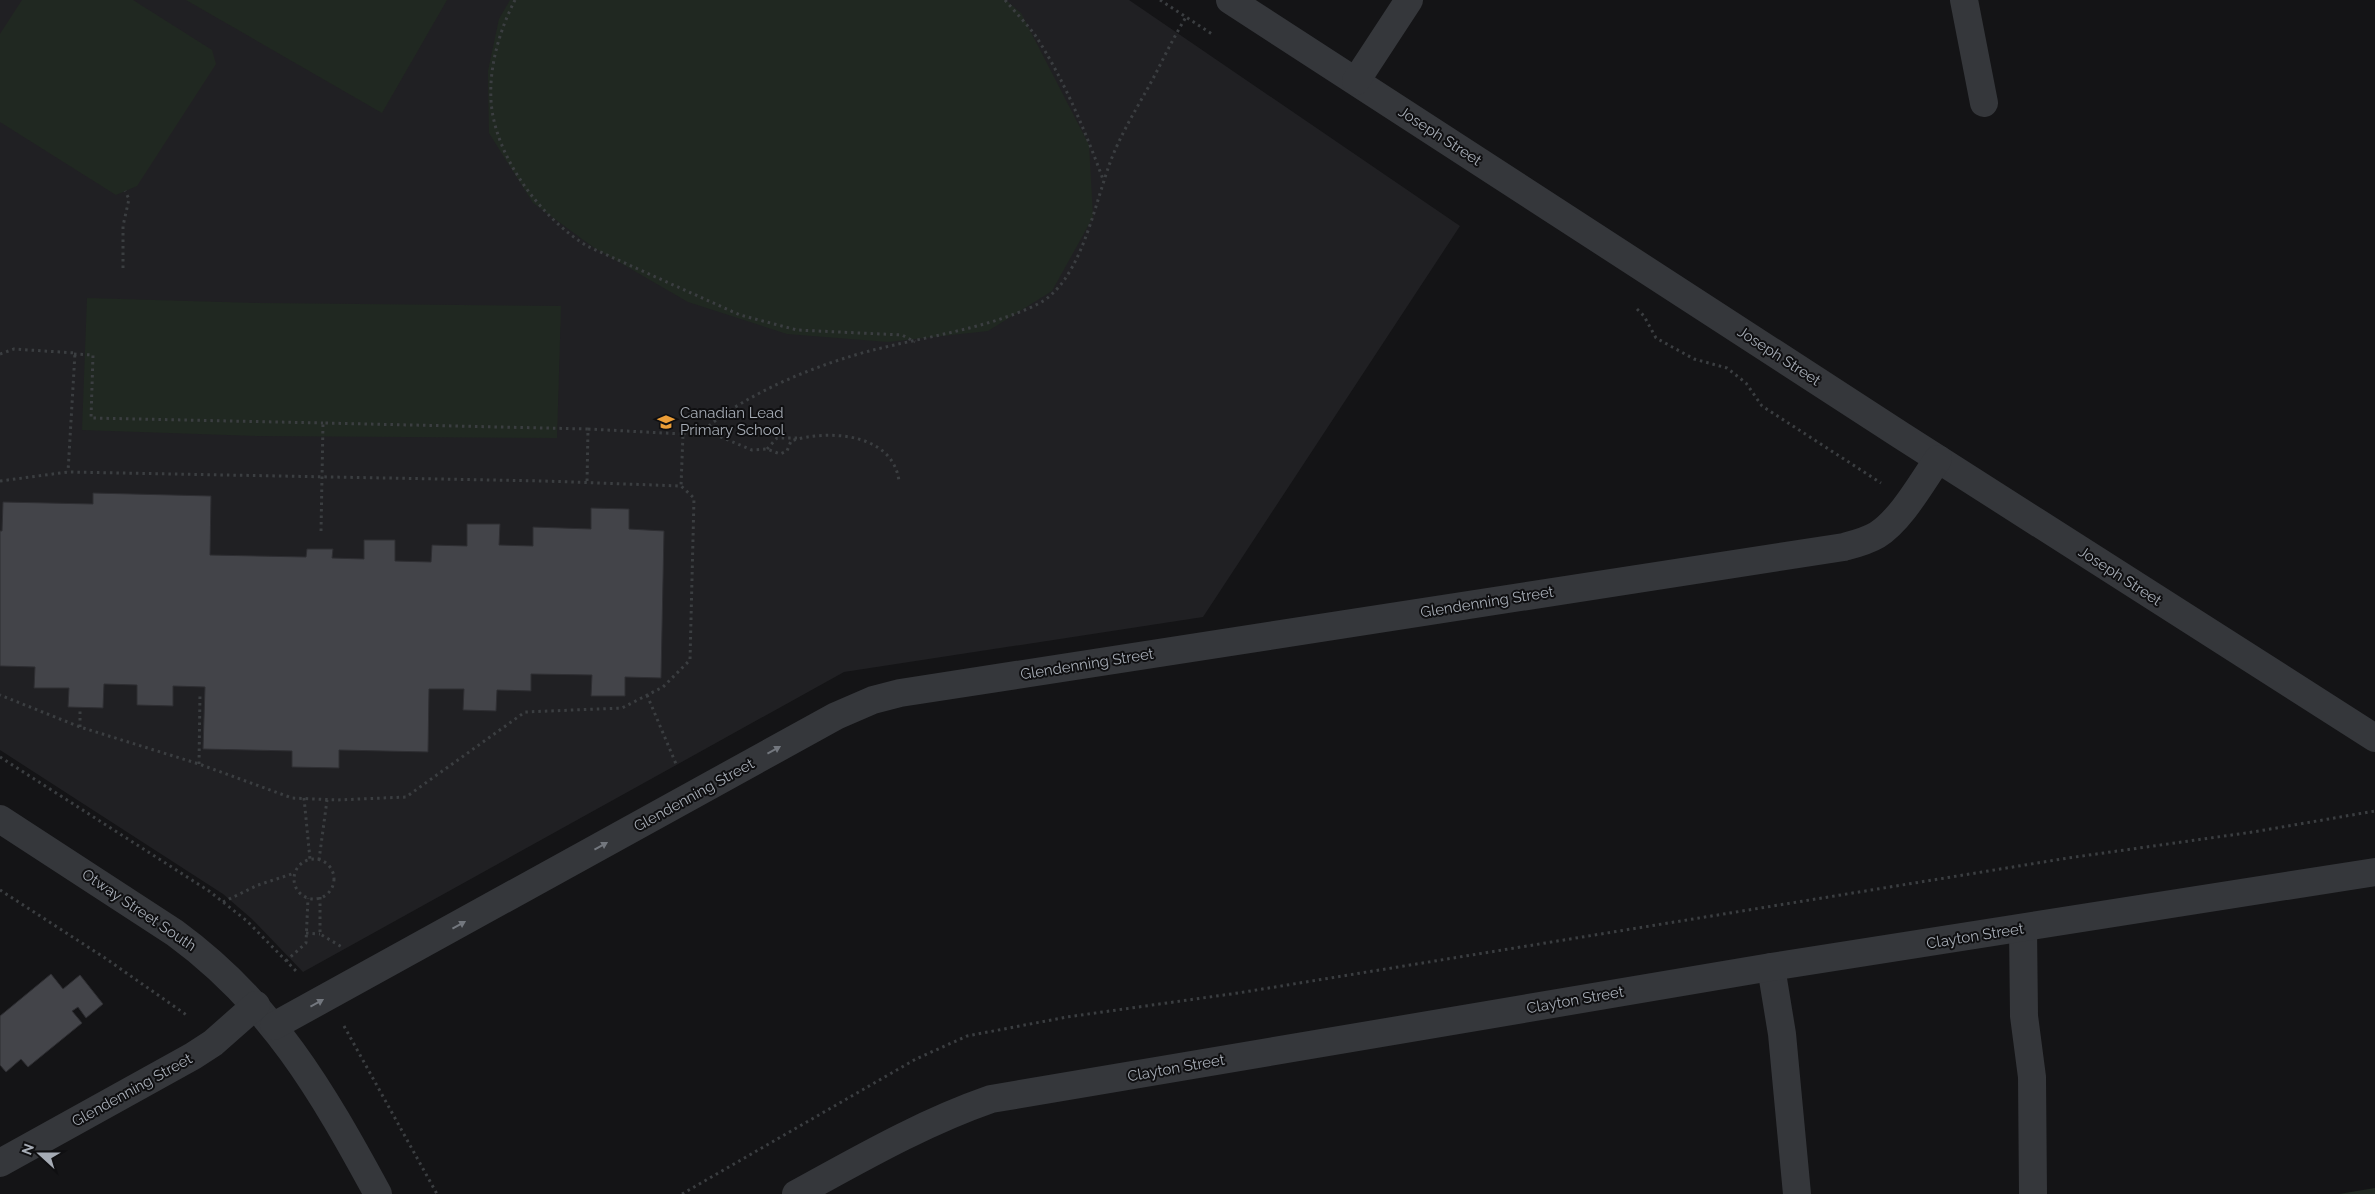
<svg xmlns="http://www.w3.org/2000/svg" width="2375" height="1194" font-family="Raleway,sans-serif">
  <style>
    .built { fill: #202023 }
    .green { fill: #202821 }
    .building { fill: #434449; stroke: #2e2e32 }
    .lines { fill: none; stroke-linecap: round; stroke-linejoin: round }
    .path { stroke: #3b3e41; stroke-width: 3; stroke-dasharray: 2.5 4; stroke-linecap: butt }
    .minor { stroke: #35373b; stroke-width: 28 }
    .oneway { fill: #73777e }
    .labels { text-anchor: middle; dominant-baseline: central; stroke-width: 4; stroke-linejoin: round; paint-order: stroke }
    .street-label { font-size: 15px; fill: #a6acb5; stroke: #0f0f11 }
    .poi-label { font-size: 15px; fill: #a6acb5; stroke: #0f0f11; text-anchor: start }
  </style>
  <rect width="100%" height="100%" fill="#141416"/>
  <path class="built" d="M0 0H1129L1460 226 1203 617 844 672 303 972 252 919 223 894 0 750Z"/>
  <g class="green">
    <path d="M22 0H133L212 50 216 64 137 186 116 195 0 122V34Z"/>
    <path d="M186 0H447L382 113Z"/>
    <path d="M510 0H1006L1021 13 1089 145 1093 217 1052 291 988 331 888 342 787 334 688 302 593 247 533 203 489 133 488 71 499 19Z"/>
    <path d="M87 298 260 303 561 306 557 438 256 436 82 430Z"/>
    <path d="M2375 1188V1194H2339Z"/>
  </g>
  <g class="building">
    <path d="M93 493 211 496 210 555 306 557 307 549H333L332 558 364 559V540H395V561L431 562 432 545 467 546V524H500L499 545 533 546V527L591 529V508L629 509V529L664 531 661 678 625 677V696H591L592 675 531 674V691L497 690 496 711 463 710 464 689H429L428 752 339 750V768L292 767V751L203 749 205 687 173 686V706L137 705V685L104 684 103 708 68 707 69 688H34L35 667 0 666V531H2L3 502 93 504Z"/>
    <path d="M51 974 63 989 80 975 103 1004 86 1018 78 1007 72 1011 82 1023 28 1067 21 1059 6 1072 0 1065V1016Z"/>
  </g>
  <g class="lines">
    <g class="path">
      <path d="M515 0C500 29 489 66 491 100 494 156 541 218 587 246L740 315 797 330 902 335 915 342"/>
      <path d="M1005 0C1015 12 1026 23 1035 35 1064 79 1086 133 1104 182"/>
      <path d="M1160 0 1212 34"/>
      <path d="M123 268V226L129 199 125 191"/>
      <path d="M1637 309 1644 316 1656 338 1694 359 1727 368 1746 383 1762 406 1881 483"/>
      <path d="M0 354 14 349 75 353 68 472"/>
      <path d="M74 354 93 355 91 418 323 423"/>
      <path d="M588 429 683 434 681 486"/>
      <path d="M704 430C747 392 821 363 877 349 922 338 968 331 1012 315 1025 310 1042 304 1052 294 1084 265 1096 200 1111 160 1124 126 1145 96 1161 63 1169 47 1177 32 1186 17"/>
      <path d="M683 434 704 430 752 450 767 449 780 454 787 451 791 441C828 429 893 433 899 481"/>
      <path d="M767 449 777 438H797"/>
      <path d="M0 481 68 472 544 481 681 486 694 498 690 660 663 687 622 708 525 712 406 797 337 800 292 798 199 764 80 727 0 695"/>
      <path d="M321 531 323 423 588 429 587 483"/>
      <path d="M647 695 676 764"/>
      <path d="M80 727V711"/>
      <path d="M0 757 209 891 247 921 298 973"/>
      <path d="M199 764 200 693"/>
      <path d="M304 798 310 859"/>
      <circle cx="314" cy="879" r="20"/>
      <path d="M319 860 327 800"/>
      <path d="M0 890 105 958 188 1016"/>
      <path d="M320 897V934L342 947"/>
      <path d="M223 902 258 885 295 873"/>
      <path d="M306 933 320 934"/>
      <path d="M286 961 306 943 308 898"/>
      <path d="M344 1026 437 1194"/>
      <path d="M682 1194 916 1059 967 1036 1067 1017 1238 993 2068 858 2253 832 2375 811"/>
    </g>
    <g class="minor">
      <path d="M1230 0 1902 436 2375 738"/>
      <path d="M1964 0 1984 103"/>
      <path d="M1356 81 1409 0"/>
      <path d="M0 819 175 933C272 1004 322 1091 378 1194"/>
      <path d="M2023 928 2024 1016 2032 1077 2033 1194"/>
      <path d="M1771 967 1782 1034 1797 1194"/>
      <path d="M274 1026 836 716 873 700 900 693 1844 547C1855 544 1867 541 1877 535 1901 520 1922 482 1938 459"/>
      <path d="M0 1163 193 1056 213 1043 256 1005"/>
      <path d="M796 1194C860 1159 922 1123 991 1099L1771 967 2375 872"/>
    </g>
  </g>
  <defs><path id="oneway-solid" d="M-6-.8H1V-3.2L6.5 0L1 3.2V.8H-6Z" transform="scale(1.25)"/></defs>
  <g class="oneway">
    <use href="#oneway-solid" transform="translate(774 750) rotate(-29)"/>
    <use href="#oneway-solid" transform="translate(601 846) rotate(-29)"/>
    <use href="#oneway-solid" transform="translate(459 925) rotate(-29)"/>
    <use href="#oneway-solid" transform="translate(317 1003) rotate(-29)"/>
  </g>
  <defs>
    <g id="school-bare" transform="scale(1.35)"><path d="M0-5L7-2L0 1L-7-2ZM-4 1L0 2.5L4 1V4Q0 6-4 4Z" fill="#eb9d37" stroke="#0f0f11" stroke-width="2.5" paint-order="stroke"/></g>
  </defs>
  <g fill-rule="evenodd">
    <use href="#school-bare" x="666" y="422"/>
  </g>
  <g class="labels">
    <g class="street-label">
      <text transform="translate(1440 136) rotate(33)">Joseph Street</text>
      <text transform="translate(1779 356) rotate(33)">Joseph Street</text>
      <text transform="translate(2120 576) rotate(33)">Joseph Street</text>
      <text transform="translate(1487 602) rotate(-9)">Glendenning Street</text>
      <text transform="translate(1087 664) rotate(-9)">Glendenning Street</text>
      <text transform="translate(694 795) rotate(-29)">Glendenning Street</text>
      <text transform="translate(139 910) rotate(34)">Otway Street South</text>
      <text transform="translate(1975 936) rotate(-9)">Clayton Street</text>
      <text transform="translate(1575 1000) rotate(-10)">Clayton Street</text>
      <text transform="translate(1176 1068) rotate(-10)">Clayton Street</text>
      <text transform="translate(132 1090) rotate(-29)">Glendenning Street</text>
    </g>
    <g class="poi-label">
      <text x="680" y="413">Canadian Lead<tspan x="680" dy="17">Primary School</tspan></text>
    </g>
  </g>
  <g transform="translate(40 1154) rotate(291)" stroke="#0f0f11" stroke-width="4" paint-order="stroke">
  <path d="M0-4L9 19L0 12L-9 19Z" fill="#a6acb5"/>
  <text y="-8" font-size="14" font-weight="bold" text-anchor="middle" fill="#a6acb5">N</text>
  </g>
</svg>
